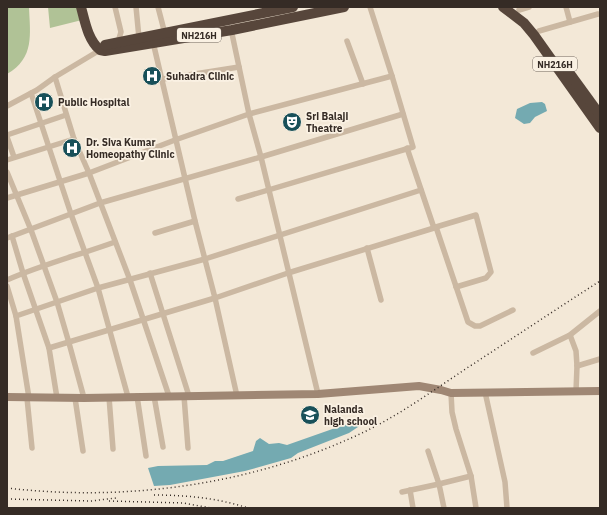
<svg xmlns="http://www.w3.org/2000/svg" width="607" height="515" font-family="'IBM Plex Sans',sans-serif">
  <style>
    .green { fill: #b0c296 }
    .water { fill: #74aab1 }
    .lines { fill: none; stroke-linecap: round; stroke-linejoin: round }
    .street { stroke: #cbb8a2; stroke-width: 5.5 }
    .secondary { stroke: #9f8774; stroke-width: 8 }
    .highway { stroke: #57463b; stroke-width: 10 }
    .rail { stroke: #352b25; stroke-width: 1.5; stroke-dasharray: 1 3; stroke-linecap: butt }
    .labels { text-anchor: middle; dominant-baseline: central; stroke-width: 3.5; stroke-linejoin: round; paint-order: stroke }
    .shield { fill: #faf1e3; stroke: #70665e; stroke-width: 1 }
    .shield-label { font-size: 9px; font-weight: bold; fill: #352b25 }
    .poi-label { font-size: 10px; font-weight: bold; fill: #352b25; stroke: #faf1e3; text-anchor: start }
  </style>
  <rect width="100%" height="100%" fill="#f3e8d7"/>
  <g class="green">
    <path d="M7 7H29C30 34 35 58 7 74Z"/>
    <path d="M48 7H79L82 20 50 28Z"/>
  </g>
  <g class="water">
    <path d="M542 102 545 104 547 111 535 117 530 123 524 124 515 118 517 109 530 103Z"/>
    <path d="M358 421H361V425L349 433 298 453 291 458 245 471 170 485 154 486 148 468 158 466 207 465 215 461H223L253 451 256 441 260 438 269 444 279 443 287 445 341 426Z"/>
  </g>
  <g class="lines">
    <g class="street">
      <path d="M115 7 121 32 118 42"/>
      <path d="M136 7 139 38"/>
      <path d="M158 7 165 34"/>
      <path d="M566 7 570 22"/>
      <path d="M519 10 529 7"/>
      <path d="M231 29 249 114 261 157 318 394"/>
      <path d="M539 31 598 14"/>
      <path d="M347 41 363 84"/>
      <path d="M153 42 195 221 215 298 237 396"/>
      <path d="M55 77 74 139 89 173 130 280 169 396"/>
      <path d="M163 79 239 67"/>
      <path d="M31 93 71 214 98 288 128 397"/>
      <path d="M7 106 37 90 55 77 100 50"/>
      <path d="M7 135 66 115"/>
      <path d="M7 137 14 157"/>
      <path d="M407 148 434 228 436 227 468 322 475 326H480L513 310"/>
      <path d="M7 160 74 139"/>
      <path d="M7 172 31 230 57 302 69 343 84 398"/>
      <path d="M7 198 89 173 175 140 249 114 392 76 370 7"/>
      <path d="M238 199 413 147 392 76"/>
      <path d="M436 227 476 215 491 272 486 278 456 287"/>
      <path d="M155 233 195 221"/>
      <path d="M12 236 23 273 49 348 57 398"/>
      <path d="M7 238 100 203 261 157 403 114"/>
      <path d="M367 248 381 300"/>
      <path d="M150 273 189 396"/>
      <path d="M7 280C41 265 79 255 115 242"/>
      <path d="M7 286 16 316 29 398"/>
      <path d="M16 316 98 288 205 259 421 190"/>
      <path d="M570 335 576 351 577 366 576 391"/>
      <path d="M49 348 215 298 288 273 434 228"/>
      <path d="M533 353 570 335 600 311"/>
      <path d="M577 366 600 359"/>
      <path d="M485 392 505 482 507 508"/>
      <path d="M451 393 452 412 456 429 471 476 476 508"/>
      <path d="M137 396 146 456"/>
      <path d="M154 396 163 447"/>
      <path d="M184 396 188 448"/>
      <path d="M109 397 113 449"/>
      <path d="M27 398 32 448"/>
      <path d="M75 398 83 451"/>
      <path d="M428 451 439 484 444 508"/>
      <path d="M410 490 413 508"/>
      <path d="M402 492 439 484 471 476"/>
    </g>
    <path class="secondary" d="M7 397 84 398 318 394 419 386 441 390 451 393 600 391"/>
    <g class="highway">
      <path d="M81 7C85 22 88 40 100 50L105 51 232 30 344 7"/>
      <path d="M503 7 524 23 534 35 600 128"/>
      <path d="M105 45 293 7"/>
      <path d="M568 71 600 115"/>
    </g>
    <g class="rail">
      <path d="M7 488C127 502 252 485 362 433 398 416 431 392 464 370 510 340 555 310 600 281"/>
      <path d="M154 495C186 495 217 498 248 508"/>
      <path d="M7 499 91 501 116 498"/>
      <path d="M109 501 183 503 211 508"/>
    </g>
  </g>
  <defs>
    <g id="hospital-disc" transform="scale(1)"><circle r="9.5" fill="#185059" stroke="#faf1e3"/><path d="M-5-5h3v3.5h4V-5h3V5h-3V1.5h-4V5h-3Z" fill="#fff"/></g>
    <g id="theatre-disc" transform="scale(1)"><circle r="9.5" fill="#185059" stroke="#faf1e3"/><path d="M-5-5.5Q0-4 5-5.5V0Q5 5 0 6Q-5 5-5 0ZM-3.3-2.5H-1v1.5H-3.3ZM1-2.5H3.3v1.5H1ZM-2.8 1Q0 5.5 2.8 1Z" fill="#fff"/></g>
    <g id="school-disc" transform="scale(1)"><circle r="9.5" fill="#185059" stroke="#faf1e3"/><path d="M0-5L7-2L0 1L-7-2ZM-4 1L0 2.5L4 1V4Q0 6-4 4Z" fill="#fff"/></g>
  </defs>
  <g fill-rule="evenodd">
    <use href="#hospital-disc" x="152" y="76"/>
    <use href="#hospital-disc" x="44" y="102"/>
    <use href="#theatre-disc" x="292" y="122"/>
    <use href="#hospital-disc" x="72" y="148"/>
    <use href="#school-disc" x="310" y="415"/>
  </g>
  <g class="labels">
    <g class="shield">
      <rect x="177" y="28" width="44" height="14" rx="3"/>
      <rect x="533" y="57" width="44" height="14" rx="3"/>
    </g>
    <g class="shield-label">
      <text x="199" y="35">NH216H</text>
      <text x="555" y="64">NH216H</text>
    </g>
    <g class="poi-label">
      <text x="166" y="76">Suhadra Clinic</text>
      <text x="58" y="102">Public Hospital</text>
      <text x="306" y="116">Sri Balaji<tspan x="306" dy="12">Theatre</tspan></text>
      <text x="86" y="142">Dr. Siva Kumar<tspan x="86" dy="12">Homeopathy Clinic</tspan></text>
      <text x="324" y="409">Nalanda<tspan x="324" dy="12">high school</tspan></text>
    </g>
  </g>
  <rect width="607" height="515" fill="none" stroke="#352b25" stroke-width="16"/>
</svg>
